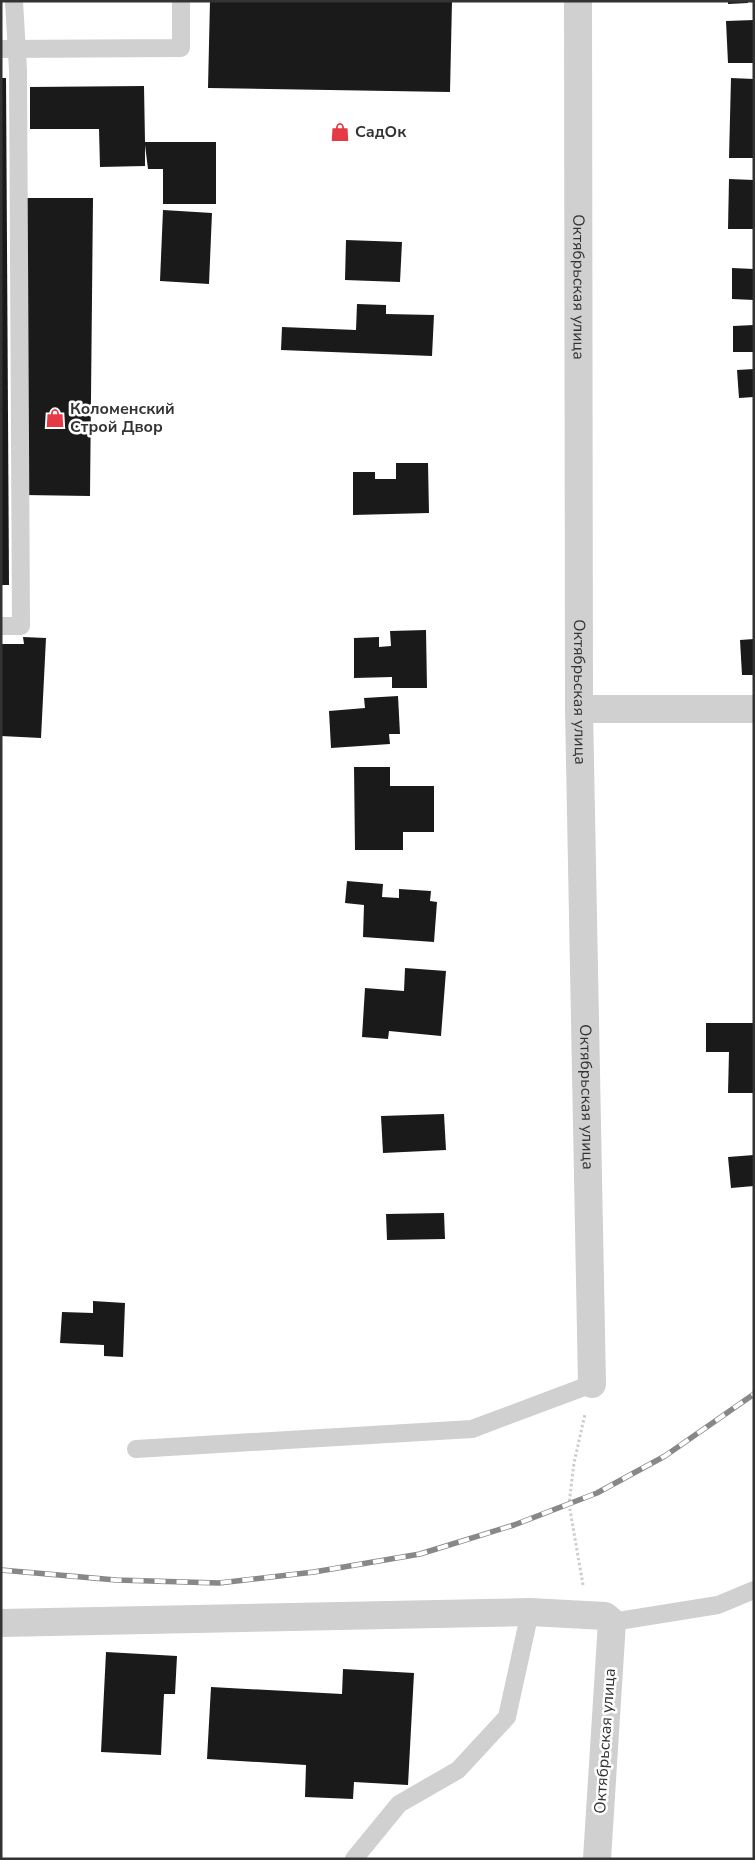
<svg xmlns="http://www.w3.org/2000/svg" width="755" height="1860" font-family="'Nunito Sans',sans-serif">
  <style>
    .building { fill: #1a1a1a }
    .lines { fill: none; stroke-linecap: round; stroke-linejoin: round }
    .path { stroke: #cdcdcd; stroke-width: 3; stroke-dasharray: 2.5 2.5; stroke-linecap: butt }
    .lane { stroke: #d0d0d0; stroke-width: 18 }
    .street { stroke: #d0d0d0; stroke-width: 28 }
    .rail-casing { stroke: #888; stroke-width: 5.5 }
    .rail { stroke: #fff; stroke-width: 4; stroke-dasharray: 11; stroke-linecap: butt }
    .labels { text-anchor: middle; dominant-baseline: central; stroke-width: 5; stroke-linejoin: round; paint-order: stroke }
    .poi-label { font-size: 16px; font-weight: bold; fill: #333; stroke: #fff; text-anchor: start }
    .street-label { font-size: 16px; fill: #333; stroke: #fff }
  </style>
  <rect width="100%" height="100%" fill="#fff"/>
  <g class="building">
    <path d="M210 1H452L450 92 208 88Z"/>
    <path d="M728 1H748V3L728 4Z"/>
    <path d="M754 20V63H728L726 21Z"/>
    <path d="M1 78H6L9 585H1Z"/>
    <path d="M731 78 754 79V158H729Z"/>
    <path d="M144 86 145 142H216V204H163V169H148L145 145V166L100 167 99 129H30V87Z"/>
    <path d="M729 179 754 180V229H728Z"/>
    <path d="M27 198H93L90 496 24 495Z"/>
    <path d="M163 210 212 213 209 284 160 281Z"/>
    <path d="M346 240 402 242 400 282 345 280Z"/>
    <path d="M732 268 754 269V300L732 299Z"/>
    <path d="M357 304 386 305V314L434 315 432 356 281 350 282 327 356 330Z"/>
    <path d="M754 325V352H733V326Z"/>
    <path d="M754 369V397L739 398 737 370Z"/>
    <path d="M396 463H428L429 513 353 515V472H375V479H396Z"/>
    <path d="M426 630 427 688H392V677L354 678V638L379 637V647L391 646 390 631Z"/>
    <path d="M23 637 46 638 41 738 1 736V644H24Z"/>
    <path d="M754 639V675H742L740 640Z"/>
    <path d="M398 696 400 734H389L390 744 331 748 329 711 365 708 364 698Z"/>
    <path d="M354 767H390V786H434V832H403V850H355Z"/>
    <path d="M347 881 383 884 382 897 399 898V889L431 891 430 901 437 902 434 942 363 937 364 905 345 903Z"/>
    <path d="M405 968 446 971 441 1036 389 1031 388 1039 362 1037 365 988 404 991Z"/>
    <path d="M706 1023H754V1093H728L729 1052H706Z"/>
    <path d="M444 1114 446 1150 383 1153 381 1116Z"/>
    <path d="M754 1155V1186L731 1188 728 1157Z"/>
    <path d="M444 1213 445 1239 387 1240 386 1214Z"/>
    <path d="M93 1301 125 1303 123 1357 104 1356V1345L60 1343 62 1312 93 1313Z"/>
    <path d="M106 1652 177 1656 175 1694H164L161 1755 101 1752Z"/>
    <path d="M343 1669 414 1673 408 1785 354 1782 353 1799 305 1797 306 1765 207 1759 211 1687 342 1694Z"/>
  </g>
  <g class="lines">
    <path class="path" d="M583 1585 569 1504 574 1463 585 1414"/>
    <g class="lane">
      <path d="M1 49 181 48V1"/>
      <path d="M1 626H21L18 70 14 1"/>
      <path d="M136 1449 472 1429 592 1384"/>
      <path d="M612 1622 718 1605 754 1590"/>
      <path d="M354 1859 399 1804 458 1770 507 1717 530 1612"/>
    </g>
    <g class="street">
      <path id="s1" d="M578 1 579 709 592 1384"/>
      <path d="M579 709H754"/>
      <path d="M1 1623 530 1612 605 1616 612 1622 597 1859"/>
    </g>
    <g class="rail-casing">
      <path id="rail" d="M1 1570 116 1580 219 1583 314 1572 420 1554 514 1525 597 1493 665 1456 754 1394"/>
    </g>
    <use href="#rail" class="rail"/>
  </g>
  <defs>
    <g id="shop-bare" transform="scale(1.5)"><path d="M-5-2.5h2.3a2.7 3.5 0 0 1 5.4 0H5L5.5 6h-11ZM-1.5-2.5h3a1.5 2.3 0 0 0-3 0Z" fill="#e63946" stroke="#fff" stroke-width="2.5" paint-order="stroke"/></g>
  </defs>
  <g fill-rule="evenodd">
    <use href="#shop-bare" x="340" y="132"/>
    <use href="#shop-bare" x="55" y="418"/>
  </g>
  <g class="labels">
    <g class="poi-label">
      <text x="355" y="132">СадОк</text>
      <text x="70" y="409">Коломенский<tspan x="70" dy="18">Строй Двор</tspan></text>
    </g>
    <g class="street-label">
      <text stroke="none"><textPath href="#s1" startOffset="286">Октябрьская улица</textPath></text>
      <text stroke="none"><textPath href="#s1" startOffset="691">Октябрьская улица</textPath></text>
      <text stroke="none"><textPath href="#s1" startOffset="1096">Октябрьская улица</textPath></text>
      <text transform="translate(605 1741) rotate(-86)">Октябрьская улица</text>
    </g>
  </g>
  <rect width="755" height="1860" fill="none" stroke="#333333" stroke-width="5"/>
</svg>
